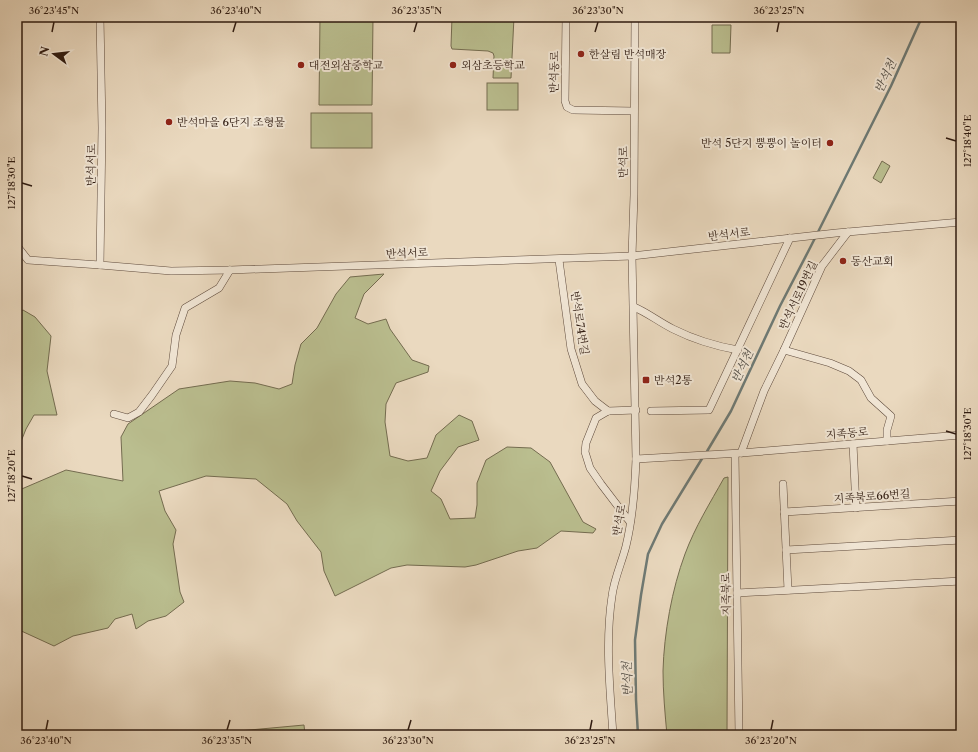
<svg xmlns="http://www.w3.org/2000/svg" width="978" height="752" font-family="'Libre Caslon Text','Noto Serif KR',serif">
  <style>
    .green { fill: #babe8f; stroke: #746c50 }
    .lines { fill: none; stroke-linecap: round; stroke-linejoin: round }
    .stream { stroke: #6e7a75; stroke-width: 2.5 }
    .minor-casing { stroke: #5e4a3c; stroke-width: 8 }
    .minor { stroke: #f1e6d5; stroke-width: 7 }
    .ticks { fill: none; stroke: #2f1b11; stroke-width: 1.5 }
    .poi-dot { fill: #8f2418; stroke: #f1e6d5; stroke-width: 1.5 }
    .labels { text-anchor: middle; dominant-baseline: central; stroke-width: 4; stroke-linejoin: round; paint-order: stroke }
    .poi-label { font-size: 11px; fill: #2f1b11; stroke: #f1e6d5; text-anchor: start }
    .street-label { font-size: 11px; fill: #2f1b11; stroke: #f1e6d5 }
    .water-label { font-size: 12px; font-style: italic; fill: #4e4a43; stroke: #f1e6d5 }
    .neatline { fill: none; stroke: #2f1b11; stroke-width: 1.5 }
    .ticks-label { font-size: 10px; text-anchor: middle; fill: #2f1b11 }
  </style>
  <rect width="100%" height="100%" fill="#ead9bf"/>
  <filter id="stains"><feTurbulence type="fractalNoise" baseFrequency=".005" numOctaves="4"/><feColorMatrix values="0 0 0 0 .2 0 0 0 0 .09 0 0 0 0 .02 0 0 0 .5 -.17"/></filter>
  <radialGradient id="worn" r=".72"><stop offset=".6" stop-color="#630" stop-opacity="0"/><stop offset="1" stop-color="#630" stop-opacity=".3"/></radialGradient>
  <g class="green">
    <path d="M320 17H373L372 105H319Z"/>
    <path d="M452 17H514L511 78H493L494 56 493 53 488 51 452 49 451 46Z"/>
    <path d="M712 25H731L730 53H712Z"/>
    <rect x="487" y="83" width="31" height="27"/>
    <rect x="311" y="113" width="61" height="35"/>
    <path d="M882 161 890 166 881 183 873 178Z"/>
    <path d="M384 274 364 294 355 318 368 324 386 319 390 329 412 360 429 366 428 372 396 383 386 404 385 422 390 456 408 461 427 458 436 435 459 415 472 421 479 440 458 447 440 471 431 491 441 499 450 519 475 518 477 505V483L486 460 507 447 531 448 550 462 583 522 596 529 593 533 561 531 537 548 518 551 476 565 465 567 407 565 391 568 335 596 324 571 321 552 297 521 287 504 256 479 206 476 159 491 165 511 176 530 173 544 180 592 184 602 166 616 148 621 136 629 132 614 115 619 108 628 73 636 54 646 17 629V491L66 470 123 481 121 437 128 424 179 389 230 381 255 383 279 389 292 384 295 365 301 344 317 328 336 294 350 277Z"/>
    <path d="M23 310 35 317 51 336 47 371 57 415H34L26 429 18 449 17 448V313Z"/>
    <path d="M728 477 727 735H667C665 714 663 692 663 671 664 633 672 589 685 554 695 527 710 503 724 478Z"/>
    <path d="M304 725 305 735H239V731Z"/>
  </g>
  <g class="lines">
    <g class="stream">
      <path d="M706 453 731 411 780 306 811 246 891 86 922 17"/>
      <path d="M638 735 636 700 635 640 641 595 648 554 662 524 703 457"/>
    </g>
    <g class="minor-casing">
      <g id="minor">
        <path d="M100 17 102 128 100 265 171 271 230 270 632 256 836 233 961 222"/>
        <path d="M566 17 565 101 567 107 573 110 634 111"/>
        <path d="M17 246 28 260 100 265"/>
        <path d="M559 260 571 349 582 384 595 401 608 411"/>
        <path d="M634 307C648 313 659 322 673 329 693 339 715 346 738 350"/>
        <path d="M784 350 830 363 849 371 861 380 871 398 891 416 887 430V441"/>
        <path d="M651 411 709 410 790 238"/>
        <path d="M114 414 128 418 139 412 152 395 172 366 176 335 185 308 219 288 230 270"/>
        <path d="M853 444 856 508"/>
        <path d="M741 453 764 391 784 350 822 266 848 232"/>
        <path d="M735 454 739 735"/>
        <path d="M636 459 741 453 961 435"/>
        <path d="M783 484 788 590"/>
        <path d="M784 512 961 501"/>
        <path d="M630 522 601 484 590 468 585 452 586 443 596 418 608 411 636 410"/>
        <path d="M786 550 961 540"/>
        <path d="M737 593 961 581"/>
        <path d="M613 735C610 689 605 642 612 596 614 579 622 562 626 546 633 517 635 488 636 459L632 256 634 195 635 17"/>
      </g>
    </g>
    <use href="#minor" class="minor"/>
  </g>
  <path class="ticks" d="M52 32 54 22M233 32 236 22M414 32 417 22M595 32 598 22M777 32 779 22M946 138 956 141M22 183 32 186M946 431 956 434M22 476 32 479M46 730 48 720M227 730 230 720M408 730 411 720M590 730 592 720M771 730 773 720"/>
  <g class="poi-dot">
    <circle cx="581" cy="54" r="4"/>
    <circle cx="301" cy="65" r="4"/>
    <circle cx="453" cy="65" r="4"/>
    <circle cx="169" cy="122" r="4"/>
    <circle cx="830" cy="143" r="4"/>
    <circle cx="843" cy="261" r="4"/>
    <rect x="642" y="376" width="8" height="8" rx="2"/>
  </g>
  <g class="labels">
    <g class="poi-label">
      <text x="589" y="54">한살림 반석매장</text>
      <text x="309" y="65">대전외삼중학교</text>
      <text x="461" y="65">외삼초등학교</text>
      <text x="177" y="122">반석마을 6단지 조형물</text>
      <text x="822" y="143" text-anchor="end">반석 5단지 뿡뿡이 놀이터</text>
      <text x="851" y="261">동산교회</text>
      <text x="654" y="380">반석2통</text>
    </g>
    <g class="street-label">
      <text transform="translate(554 72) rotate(-89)">반석동로</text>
      <text transform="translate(623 162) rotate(-90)">반석로</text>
      <text transform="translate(91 165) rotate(-89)">반석서로</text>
      <text transform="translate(729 234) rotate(-7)">반석서로</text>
      <text transform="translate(407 253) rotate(-3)">반석서로</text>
      <text transform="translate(798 295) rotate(-65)">반석서로19번길</text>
      <text transform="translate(580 323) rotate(81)">반석로74번길</text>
      <text transform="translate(847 433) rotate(-5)">지족동로</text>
      <text transform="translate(872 496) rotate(-4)">지족북로66번길</text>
      <text transform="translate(619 520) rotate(-80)">반석로</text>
      <text transform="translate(726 594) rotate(-91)">지족북로</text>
    </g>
    <g class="water-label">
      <text transform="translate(885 76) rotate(-65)">반석천</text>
      <text transform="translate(742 366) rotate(-65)">반석천</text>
      <text transform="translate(627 679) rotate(-92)">반석천</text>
    </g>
  </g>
  <rect width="978" height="752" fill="none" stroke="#ead9bf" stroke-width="44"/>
  <g transform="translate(54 54) rotate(285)" stroke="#f1e6d5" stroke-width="3" paint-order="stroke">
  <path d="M0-3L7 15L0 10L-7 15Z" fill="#2f1b11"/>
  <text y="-6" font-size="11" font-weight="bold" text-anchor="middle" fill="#2f1b11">N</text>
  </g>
  <rect x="22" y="22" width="934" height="708" class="neatline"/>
  <g class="ticks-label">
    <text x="54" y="14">36°23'45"N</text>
    <text x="236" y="14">36°23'40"N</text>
    <text x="417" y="14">36°23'35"N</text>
    <text x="598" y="14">36°23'30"N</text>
    <text x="779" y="14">36°23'25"N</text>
    <text transform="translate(967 141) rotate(-90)" y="4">127°18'40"E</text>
    <text transform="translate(11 183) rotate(-90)" y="4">127°18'30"E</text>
    <text transform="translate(967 434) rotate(-90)" y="4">127°18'30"E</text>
    <text transform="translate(11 476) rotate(-90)" y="4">127°18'20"E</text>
    <text x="46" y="744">36°23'40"N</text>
    <text x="227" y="744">36°23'35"N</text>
    <text x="408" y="744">36°23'30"N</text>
    <text x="590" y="744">36°23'25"N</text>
    <text x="771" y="744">36°23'20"N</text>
  </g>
  <rect width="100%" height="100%" filter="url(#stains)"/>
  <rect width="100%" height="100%" fill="url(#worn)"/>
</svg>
